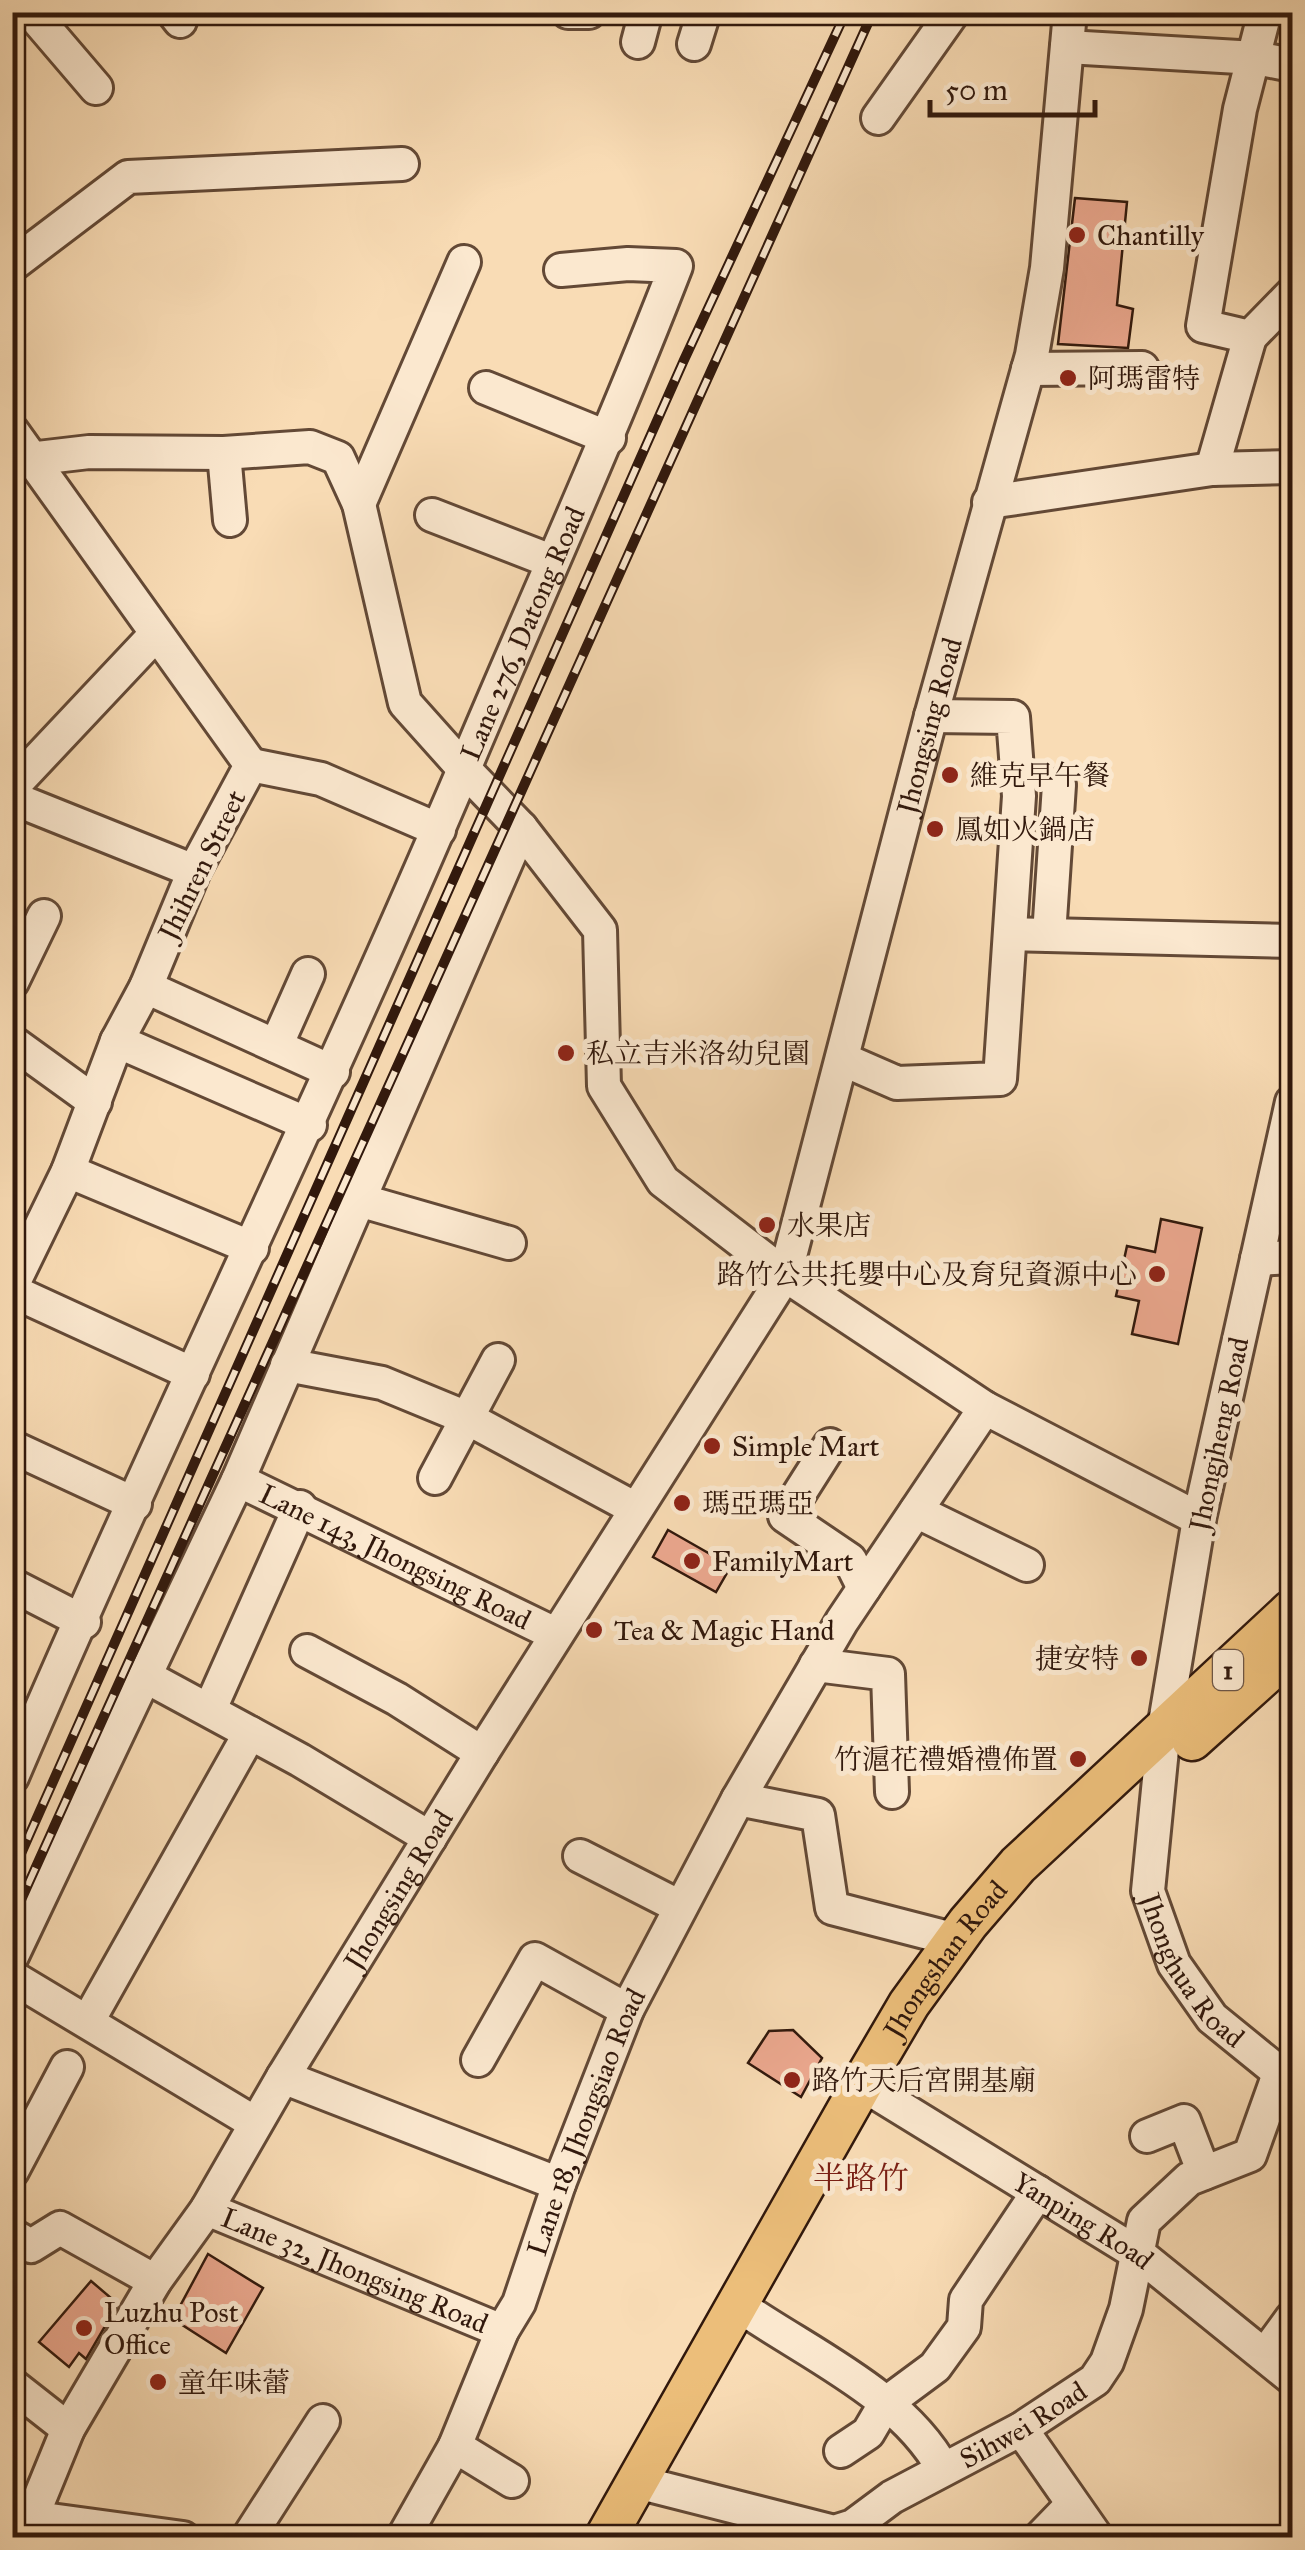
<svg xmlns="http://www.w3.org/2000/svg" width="1305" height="2550" font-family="'IM FELL Great Primer','Noto Serif TC',serif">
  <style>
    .building { fill: #eda990; stroke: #31180c; stroke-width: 2.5 }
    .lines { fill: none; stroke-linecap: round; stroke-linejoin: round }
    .minor-casing { stroke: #634936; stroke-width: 38 }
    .major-casing { stroke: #31180c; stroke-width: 45 }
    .minor { stroke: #fbe8cf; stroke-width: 32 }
    .major { stroke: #ecbe7a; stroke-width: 40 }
    .rail-casing { stroke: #31180c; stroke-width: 10 }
    .rail { stroke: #fbe8cf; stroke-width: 6; stroke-dasharray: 19; stroke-linecap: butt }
    .poi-dot { fill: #8f2418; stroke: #fbe8cf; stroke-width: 4 }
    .labels { text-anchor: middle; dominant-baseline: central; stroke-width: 10; stroke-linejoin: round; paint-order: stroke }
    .shield { fill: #fbe8cf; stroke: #6e5646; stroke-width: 2.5 }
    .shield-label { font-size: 25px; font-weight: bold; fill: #31180c }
    .poi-label { font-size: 28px; fill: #31180c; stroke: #fbe8cf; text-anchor: start }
    .street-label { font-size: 28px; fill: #31180c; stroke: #fbe8cf }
    .quarter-label { font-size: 32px; fill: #7a1f14; stroke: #fbe8cf }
  </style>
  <rect width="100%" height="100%" fill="#f9dcb5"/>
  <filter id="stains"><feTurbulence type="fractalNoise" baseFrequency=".002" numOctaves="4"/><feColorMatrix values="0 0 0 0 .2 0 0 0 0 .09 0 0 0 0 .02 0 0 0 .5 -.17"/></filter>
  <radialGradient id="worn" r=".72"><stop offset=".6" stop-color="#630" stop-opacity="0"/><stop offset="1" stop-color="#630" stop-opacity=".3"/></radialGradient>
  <g class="building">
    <path d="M1075 198 1127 202 1117 305 1133 309 1128 348 1058 344Z"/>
    <path d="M1161 1219 1202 1228 1178 1344 1132 1334 1139 1301 1116 1296 1127 1246 1155 1252Z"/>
    <path d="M668 1530 731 1566 716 1592 653 1557Z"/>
    <path d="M793 2030 822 2058 801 2097 748 2063 769 2031Z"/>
    <path d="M208 2254 263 2288 226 2353 173 2319Z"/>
    <path d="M91 2281 118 2304 86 2359 79 2353 69 2367 39 2342Z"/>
  </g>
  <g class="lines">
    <g class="minor-casing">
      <g id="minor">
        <path d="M31 12 96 88"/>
        <path d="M173 12 180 21"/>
        <path d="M568 12H589"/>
        <path d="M1265 12 1240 109 1203 326 1250 337 1292 294"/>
        <path d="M638 42 646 12"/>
        <path d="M694 44 704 12"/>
        <path d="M1067 47 1256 58 1292 65"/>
        <path d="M878 118 953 12"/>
        <path d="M12 265 128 177 402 164"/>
        <path d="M1028 369 1142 368"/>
        <path d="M486 388 609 438"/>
        <path d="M12 431 251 765 194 871 146 987 117 1041 68 1171 12 1286"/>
        <path d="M224 453 230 520"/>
        <path id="s1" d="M12 461 89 452 224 453 310 447 338 458 359 504 405 703 464 769C535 601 610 436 676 266L628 264 561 270"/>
        <path d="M1212 469 1250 337"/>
        <path d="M989 502 1212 469 1292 467"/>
        <path d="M359 504 464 262"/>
        <path d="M432 515 551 561"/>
        <path d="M251 765 321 779 439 830"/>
        <path d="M12 787 156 634"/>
        <path d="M12 798 194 871"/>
        <path d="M1010 934 1292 941"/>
        <path d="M1049 935 1059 785"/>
        <path d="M12 982 44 916"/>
        <path d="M146 987 333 1072"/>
        <path d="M117 1041 310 1125"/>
        <path d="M12 1042 95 1102"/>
        <path d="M276 1046 308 974"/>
        <path d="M842 1059 897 1083 1000 1079 1019 796 1013 717 931 716"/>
        <path id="s2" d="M1292 1102 1199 1519 1164 1729 1148 1891 1174 1964 1212 2018 1292 2083"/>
        <path d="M68 1171 252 1248"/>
        <path d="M509 1243 359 1200 521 828"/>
        <path d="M1257 1259 1292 1257"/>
        <path d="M12 1291 193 1374"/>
        <path d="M287 1365 382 1383 467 1418 634 1508"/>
        <path d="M830 1445 785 1516 850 1560 864 1588"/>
        <path d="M12 1447 135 1504"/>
        <path d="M435 1478 498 1360"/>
        <path id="s3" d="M238 1480 555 1634"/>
        <path d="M916 1511 1027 1565"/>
        <path d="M12 1585 84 1622"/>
        <path d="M307 1651 397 1699 482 1753"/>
        <path d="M816 1665 888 1674 892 1792"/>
        <path d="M145 1676 300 1760 430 1838"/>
        <path d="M210 1709 300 1507"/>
        <path d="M12 1777C157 1438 320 1108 464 769L521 828 600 930 604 1086 663 1181 785 1275 985 1408 1199 1519"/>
        <path d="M738 1799 818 1815 832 1908 956 1940"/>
        <path d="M580 1856 680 1907"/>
        <path d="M12 1956 238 1480 359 1200"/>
        <path d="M12 1977 255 2123"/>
        <path d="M88 2021 250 1733"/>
        <path d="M478 2060 535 1959 627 2010"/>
        <path d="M283 2077 559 2184"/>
        <path id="s4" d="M862 2084 1140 2255 1292 2378"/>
        <path d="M1147 2136 1184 2121 1204 2173"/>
        <path d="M12 2171 67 2067"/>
        <path id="s5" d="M207 2209 502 2331"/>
        <path d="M12 2235 31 2246 60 2228 155 2281"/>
        <path d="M753 2315C818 2358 905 2399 943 2469"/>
        <path d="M1265 2355 1292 2318"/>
        <path d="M12 2385 68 2429"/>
        <path d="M1021 2429 1097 2538"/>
        <path id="s6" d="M455 2446 502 2331 519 2303 559 2184 627 2010 738 1799 842 1621 985 1408"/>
        <path d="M841 2451 868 2433 885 2404 935 2367 964 2327 966 2300 1038 2192"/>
        <path id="s7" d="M653 2486 834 2532 853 2526 892 2497 1021 2429 1095 2380 1107 2362 1126 2309 1144 2221 1189 2179 1250 2155 1279 2074"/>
        <path d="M14 2515 183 2538"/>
        <path id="s8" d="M32 2517 68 2429 155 2281 207 2209 283 2077 482 1753 785 1275 931 716 1032 355 1047 268 1070 12"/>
        <path d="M248 2538 323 2421"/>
        <path d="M403 2538 455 2446 512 2481"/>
        <path d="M1040 2538 1071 2506"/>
      </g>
    </g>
    <g class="major-casing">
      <g id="major">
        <path d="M1192 1740 1292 1650"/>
        <path id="s9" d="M605 2538 862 2084 909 2004 968 1923 1018 1865 1292 1610"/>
      </g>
    </g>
    <use href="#minor" class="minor"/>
    <use href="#major" class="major"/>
    <g class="rail-casing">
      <g id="rail">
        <path d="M12 1874 684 360 846 12"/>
        <path d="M12 1920 873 12"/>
      </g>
    </g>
    <use href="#rail" class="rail"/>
  </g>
  <g class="poi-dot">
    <circle cx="1077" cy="235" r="10"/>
    <circle cx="1068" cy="378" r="10"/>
    <circle cx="950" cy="775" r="10"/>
    <circle cx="935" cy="829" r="10"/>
    <circle cx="566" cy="1053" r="10"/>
    <circle cx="767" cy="1225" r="10"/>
    <circle cx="1157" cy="1274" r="10"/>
    <circle cx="712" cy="1446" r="10"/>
    <circle cx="682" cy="1503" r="10"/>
    <circle cx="692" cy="1561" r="10"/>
    <circle cx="594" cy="1630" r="10"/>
    <circle cx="1139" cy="1658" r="10"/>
    <circle cx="1078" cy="1759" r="10"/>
    <circle cx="792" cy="2080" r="10"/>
    <circle cx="84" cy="2328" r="10"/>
    <circle cx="158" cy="2382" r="10"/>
  </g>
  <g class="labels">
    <rect class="shield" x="1213" y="1650" width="30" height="40" rx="8"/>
    <g class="shield-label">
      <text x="1228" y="1670">1</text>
    </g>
    <g class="poi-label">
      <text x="1097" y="235">Chantilly</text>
      <text x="1088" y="378">阿瑪雷特</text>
      <text x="970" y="775">維克早午餐</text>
      <text x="955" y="829">鳳如火鍋店</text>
      <text x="586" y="1053">私立吉米洛幼兒園</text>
      <text x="787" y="1225">水果店</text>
      <text x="1137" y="1274" text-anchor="end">路竹公共托嬰中心及育兒資源中心</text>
      <text x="732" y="1446">Simple Mart</text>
      <text x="702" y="1503">瑪亞瑪亞</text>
      <text x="712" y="1561">FamilyMart</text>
      <text x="614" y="1630">Tea &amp; Magic Hand</text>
      <text x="1119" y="1658" text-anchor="end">捷安特</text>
      <text x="1058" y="1759" text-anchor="end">竹滬花禮婚禮佈置</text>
      <text x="812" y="2080">路竹天后宮開基廟</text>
      <text x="104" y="2312">Luzhu Post<tspan x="104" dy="32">Office</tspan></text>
      <text x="178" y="2382">童年味蕾</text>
    </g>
    <g class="street-label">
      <text stroke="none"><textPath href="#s1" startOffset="820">Lane 276, Datong Road</textPath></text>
      <text stroke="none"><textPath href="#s8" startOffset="2022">Jhongsing Road</textPath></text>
      <text transform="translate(202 865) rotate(-64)">Jhihren Street</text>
      <text transform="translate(1219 1434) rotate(-78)">Jhongjheng Road</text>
      <text stroke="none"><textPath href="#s3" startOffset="175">Lane 143, Jhongsing Road</textPath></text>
      <text stroke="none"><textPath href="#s8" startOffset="728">Jhongsing Road</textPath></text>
      <text stroke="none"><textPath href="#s9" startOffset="672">Jhongshan Road</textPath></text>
      <text stroke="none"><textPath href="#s2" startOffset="895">Jhonghua Road</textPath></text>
      <text stroke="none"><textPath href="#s6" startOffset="350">Lane 18, Jhongsiao Road</textPath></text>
      <text stroke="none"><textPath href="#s4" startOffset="260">Yanping Road</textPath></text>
      <text stroke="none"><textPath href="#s5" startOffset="160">Lane 32, Jhongsing Road</textPath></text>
      <text stroke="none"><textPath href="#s7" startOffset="405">Sihwei Road</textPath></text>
    </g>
    <g class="quarter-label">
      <text x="861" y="2178">半路竹</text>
    </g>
  </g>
  <rect width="1305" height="2550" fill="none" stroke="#f9dcb5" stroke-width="50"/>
  <rect x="15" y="15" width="1275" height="2520" fill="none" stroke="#31180c" stroke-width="5"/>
  <rect x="25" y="25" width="1255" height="2500" fill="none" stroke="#31180c" stroke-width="2.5"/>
  <path d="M930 100v15h165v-15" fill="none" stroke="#31180c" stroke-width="5"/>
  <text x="945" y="100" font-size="30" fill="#31180c" stroke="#fbe8cf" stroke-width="8" paint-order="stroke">50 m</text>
  <rect width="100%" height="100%" filter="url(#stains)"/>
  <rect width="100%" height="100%" fill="url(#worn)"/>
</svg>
